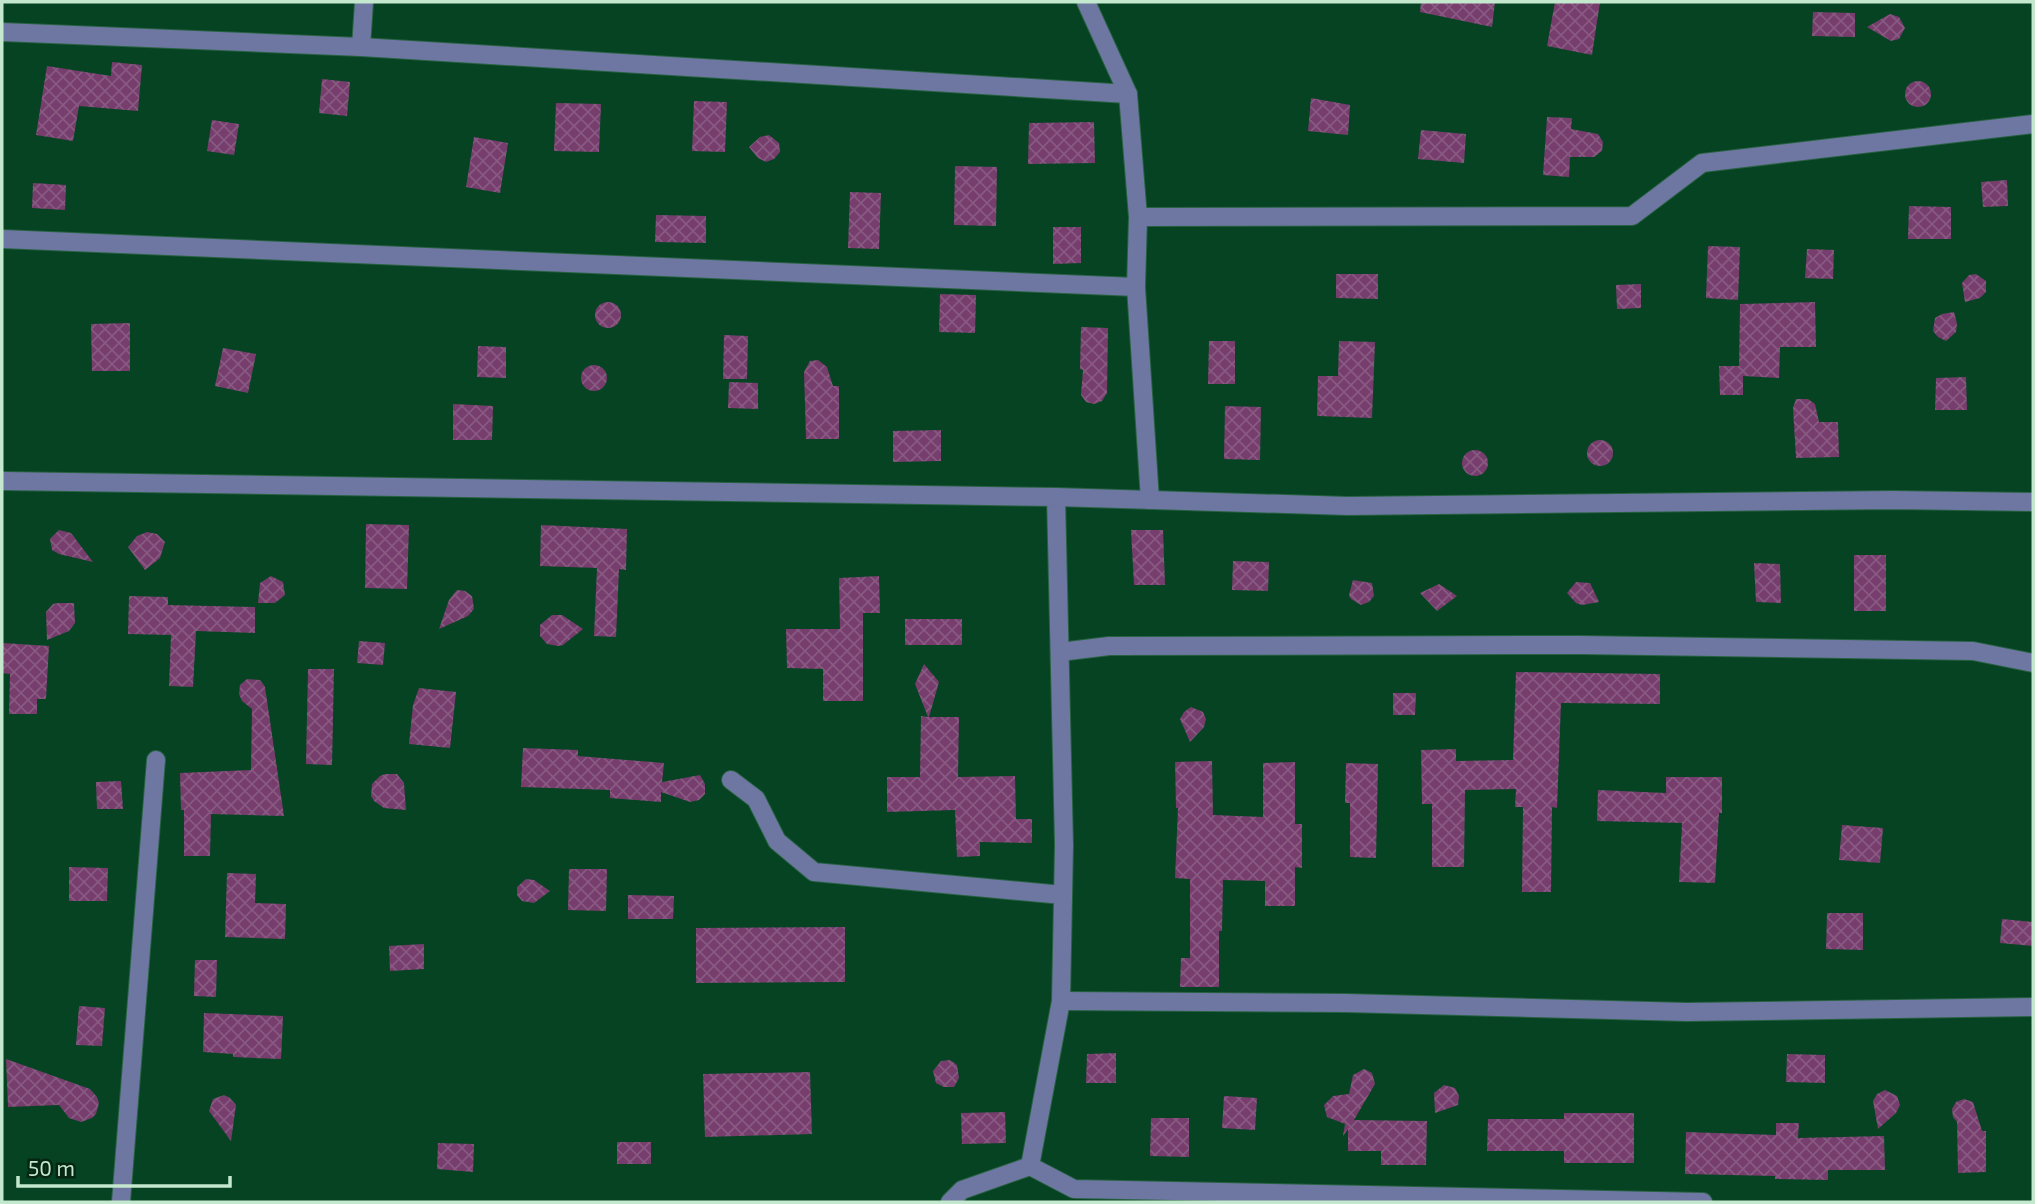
<svg xmlns="http://www.w3.org/2000/svg" width="2035" height="1204" font-family="'Exo 2',sans-serif">
  <style>
    .building { fill: url(#building-cross-hatch) }
    .lines { fill: none; stroke-linecap: round; stroke-linejoin: round }
    .minor-casing { stroke: #276141; stroke-width: 20 }
    .minor { stroke: #6d77a1; stroke-width: 18 }
  </style>
  <defs>
    <pattern id="building-cross-hatch" width="8" height="8" patternUnits="userSpaceOnUse" patternTransform="scale(1.75)"><rect width="8" height="8" fill="#763d6d"/><path d="M0 0l8 8M0 8l8-8" fill="none" stroke="#885981"/></pattern>
  </defs>
  <rect width="100%" height="100%" fill="#054322"/>
  <g class="building">
    <path d="M1421 2H1495L1492 27 1420 12Z"/>
    <path d="M1555 2H1600L1592 55 1547 46Z"/>
    <path d="M1813 12 1855 13V37L1812 36Z"/>
    <path d="M1890 14 1899 17 1905 28 1899 39 1891 41 1867 27Z"/>
    <path d="M112 62 142 65 138 111 79 106 73 141 36 135 47 66 111 76Z"/>
    <path d="M322 79 350 82 347 116 319 113Z"/>
    <circle cx="1918" cy="94" r="13"/>
    <path d="M1311 98 1350 105 1348 135 1308 131Z"/>
    <path d="M694 101 727 102 725 152 692 151Z"/>
    <path d="M556 103 601 104 599 152 554 151Z"/>
    <path d="M1547 117 1572 118 1571 129 1598 134 1603 142 1602 151 1594 157H1570L1569 177 1543 175Z"/>
    <path d="M212 120 239 124 234 155 207 151Z"/>
    <path d="M1094 122 1095 163 1028 164 1029 123Z"/>
    <path d="M1421 130 1466 134 1464 163 1418 159Z"/>
    <path d="M769 135 779 143 780 152 774 159 766 162 758 158 749 147 760 137Z"/>
    <path d="M474 137 508 143 500 193 466 187Z"/>
    <path d="M955 166 997 167 996 226 954 225Z"/>
    <path d="M2007 180 2008 206 1983 207 1981 182Z"/>
    <path d="M33 183 66 185 65 210 32 208Z"/>
    <path d="M850 192 881 193 879 249 848 248Z"/>
    <path d="M1909 206 1951 207V239H1908Z"/>
    <path d="M656 215 706 216V243L655 242Z"/>
    <path d="M1053 227H1081V263L1053 264Z"/>
    <path d="M1708 246 1740 247 1738 300 1706 298Z"/>
    <path d="M1807 249 1834 250 1833 279 1805 278Z"/>
    <path d="M1336 274H1378V299L1336 298Z"/>
    <path d="M1976 274 1986 281V292L1980 298 1965 302 1962 283 1969 275Z"/>
    <path d="M1641 284V308L1617 309 1616 285Z"/>
    <path d="M940 294 976 295 975 333 939 332Z"/>
    <circle cx="608" cy="315" r="13"/>
    <path d="M1815 302 1816 347H1780L1779 378 1743 376V395H1720L1719 366H1739L1740 304Z"/>
    <path d="M1954 312 1957 324 1956 332 1946 341 1938 337 1933 331 1935 318 1942 314Z"/>
    <path d="M130 323V371H92L91 324Z"/>
    <path d="M1081 327 1108 328 1107 393 1102 401 1094 404 1086 402 1081 395 1083 370 1080 369Z"/>
    <path d="M724 335 748 336 747 379H723Z"/>
    <path d="M1209 341H1235V384H1208Z"/>
    <path d="M1339 341 1375 342 1372 418 1317 416 1318 376H1338Z"/>
    <path d="M478 346 506 347V378L477 377Z"/>
    <path d="M223 348 256 354 248 393 215 386Z"/>
    <path d="M818 360 827 367 833 386H839V439H806L804 372 810 361Z"/>
    <circle cx="594" cy="378" r="13"/>
    <path d="M1966 377 1967 410H1935L1936 378Z"/>
    <path d="M729 382 758 383V409L728 408Z"/>
    <path d="M1796 399H1808L1815 404 1819 422H1838L1839 457 1796 458 1793 408Z"/>
    <path d="M453 404 493 406 492 440H453Z"/>
    <path d="M1225 406 1261 407 1260 460 1224 459Z"/>
    <path d="M941 430V461L893 462V431Z"/>
    <circle cx="1600" cy="453" r="13"/>
    <circle cx="1475" cy="463" r="13"/>
    <path d="M366 524 409 525 407 589 365 588Z"/>
    <path d="M541 525 627 529 626 570 619 569 616 637 594 636 597 568 540 566Z"/>
    <path d="M59 530 71 533 93 562 59 554 52 550 50 539Z"/>
    <path d="M1131 530H1163L1165 585H1134Z"/>
    <path d="M147 532 157 534 165 542 160 558 145 570 128 547 137 536Z"/>
    <rect x="1854" y="555" width="32" height="56"/>
    <path d="M1233 561 1269 562 1268 591 1232 590Z"/>
    <path d="M1754 563 1780 564 1781 603 1756 602Z"/>
    <path d="M271 576 283 582 285 595 275 603H258L260 583Z"/>
    <path d="M879 576 880 613H863V701H823V669L787 668 786 629H840L839 578Z"/>
    <path d="M1353 580 1372 583 1374 596 1369 602 1361 605 1351 599 1349 595Z"/>
    <path d="M1576 582 1590 583 1599 602 1582 605 1576 603 1567 593Z"/>
    <path d="M1439 584 1457 596 1437 611 1420 593Z"/>
    <path d="M457 590 465 591 472 596 474 609 468 616 439 629 449 600Z"/>
    <path d="M129 596 168 597V605L255 607V633L196 631 193 687 169 686 171 635 128 634Z"/>
    <path d="M58 603H74L75 623 69 631 47 640 46 612 53 604Z"/>
    <path d="M552 615H562L583 629 563 645 558 646 547 644 540 636V625Z"/>
    <rect x="905" y="619" width="57" height="26"/>
    <path d="M359 641 385 643 383 665 357 663Z"/>
    <path d="M3 643 49 646 46 699H37V714H9L10 674 2 673Z"/>
    <path d="M924 664 939 682 929 717H959L958 777 1015 776 1016 819H1032V843L980 842V856L957 857 955 810 887 812V777H920L921 716 928 717 915 684Z"/>
    <path d="M308 669H334L332 765 306 764Z"/>
    <path d="M1516 672 1660 674V704L1561 703 1557 808 1552 807 1551 892H1522L1523 807H1515L1516 789 1465 790 1464 867H1432V804H1422L1421 750 1456 749V761L1513 760Z"/>
    <path d="M247 679 260 680 265 687 284 816 211 814 210 856H184V810H181L180 773 251 770 252 709 242 701 239 694 240 685Z"/>
    <path d="M419 688 456 692 450 748 409 744 413 705Z"/>
    <path d="M1393 693H1416L1415 715H1393Z"/>
    <path d="M1191 707 1203 712 1206 719 1204 727 1190 742 1180 719 1184 712Z"/>
    <path d="M523 748 578 750V756L664 763 662 782 700 775 705 784V794L699 800 690 802 661 792V802L610 798V790L521 787Z"/>
    <path d="M1212 761 1213 815 1263 817V763L1295 762V824H1302V868L1295 867V906H1265V881L1223 880 1222 931H1219V987H1180L1181 958H1190V879L1175 878 1178 808H1176L1175 762Z"/>
    <path d="M1346 763 1378 764 1376 858 1350 857V803H1345Z"/>
    <path d="M385 774H397L404 783 406 810 384 808 374 801 371 796 372 784 380 776Z"/>
    <path d="M1666 777H1722V813H1719L1715 883 1679 882 1682 823 1597 821 1598 790 1666 793Z"/>
    <path d="M121 781 123 809H97L96 782Z"/>
    <path d="M1842 825 1883 828 1880 863 1839 860Z"/>
    <path d="M69 867 108 868 107 901H69Z"/>
    <path d="M569 869H607L606 911 568 910Z"/>
    <path d="M227 873 256 874 255 903 286 904 285 939 225 937Z"/>
    <path d="M526 879 534 880 550 891 534 903 522 901 517 895V887Z"/>
    <path d="M628 895 674 896 673 919H628Z"/>
    <path d="M1827 913H1863V950L1826 949Z"/>
    <path d="M2002 919 2033 922V946L2000 943Z"/>
    <path d="M845 927V982L696 983V928Z"/>
    <path d="M424 944V969L390 971 389 946Z"/>
    <path d="M195 960H217L216 997 194 996Z"/>
    <path d="M79 1006 105 1008 102 1046 76 1045Z"/>
    <path d="M204 1013 283 1016 281 1059 233 1057V1054L203 1052Z"/>
    <path d="M1116 1053V1083H1086L1087 1054Z"/>
    <path d="M1787 1054 1825 1055V1083L1786 1082Z"/>
    <path d="M6 1059 90 1089 97 1097 99 1103 96 1114 92 1118 81 1122 69 1118 59 1105 8 1107Z"/>
    <path d="M950 1060 957 1065 959 1078 954 1087H944L936 1083 933 1071 941 1061Z"/>
    <path d="M1364 1069 1372 1073 1375 1084 1354 1120 1427 1121 1426 1165H1381V1151H1348V1129L1343 1136 1345 1124 1327 1117 1324 1105 1333 1096 1349 1094 1353 1075Z"/>
    <path d="M810 1072 812 1134 705 1137 703 1074Z"/>
    <path d="M1444 1085 1455 1088 1459 1096 1458 1105 1435 1113 1434 1093Z"/>
    <path d="M1885 1090 1897 1096 1900 1105 1896 1113 1878 1129 1873 1101 1877 1094Z"/>
    <path d="M224 1095 230 1098 236 1105 231 1141 209 1111 213 1099Z"/>
    <path d="M1224 1096 1257 1098 1255 1130 1222 1128Z"/>
    <path d="M1964 1099 1973 1102 1982 1131H1986V1172L1958 1173 1957 1122 1953 1117 1952 1109 1956 1102Z"/>
    <path d="M1005 1112 1006 1143 962 1144 961 1113Z"/>
    <path d="M1564 1113H1634V1163H1564V1151H1487L1488 1119H1564Z"/>
    <path d="M1151 1118H1189V1157L1150 1156Z"/>
    <path d="M1776 1123H1799L1798 1138 1884 1136 1885 1170H1828V1180L1775 1179V1176L1685 1174 1686 1132 1776 1135Z"/>
    <rect x="617" y="1142" width="34" height="22"/>
    <path d="M438 1143 474 1144 473 1172 437 1169Z"/>
  </g>
  <g class="lines">
    <g class="minor-casing">
      <g id="minor">
        <path d="M2 32 361 47 1128 94 1086 2"/>
        <path d="M361 47 364 2"/>
        <path d="M1128 94 1138 217 1136 287 1150 500"/>
        <path d="M1138 217 1632 216 1702 163 2033 124"/>
        <path d="M2 239 1136 287"/>
        <path d="M2 481 1056 497 1064 845 1061 1001 1030 1166"/>
        <path d="M1056 497 1348 506 1892 500 2033 502"/>
        <path d="M1060 652 1109 646 1581 645 1973 651 2033 663"/>
        <path d="M731 780 756 799 777 841 814 872 1063 895"/>
        <path d="M1061 1001 1346 1003 1687 1012 2033 1007"/>
        <path d="M121 1202 156 760"/>
        <path d="M950 1202 962 1190 1030 1166 1074 1189 1703 1202"/>
      </g>
    </g>
    <use href="#minor" class="minor"/>
  </g>
  <rect width="2035" height="1204" fill="none" stroke="#c4e8cd" stroke-width="7"/>
  <path d="M18 1176v10h212v-10" fill="none" stroke="#c4e8cd" stroke-width="3.5"/>
  <text x="28" y="1176" font-size="21" fill="#c4e8cd" stroke="#062613" stroke-width="5" paint-order="stroke">50 m</text>
</svg>
